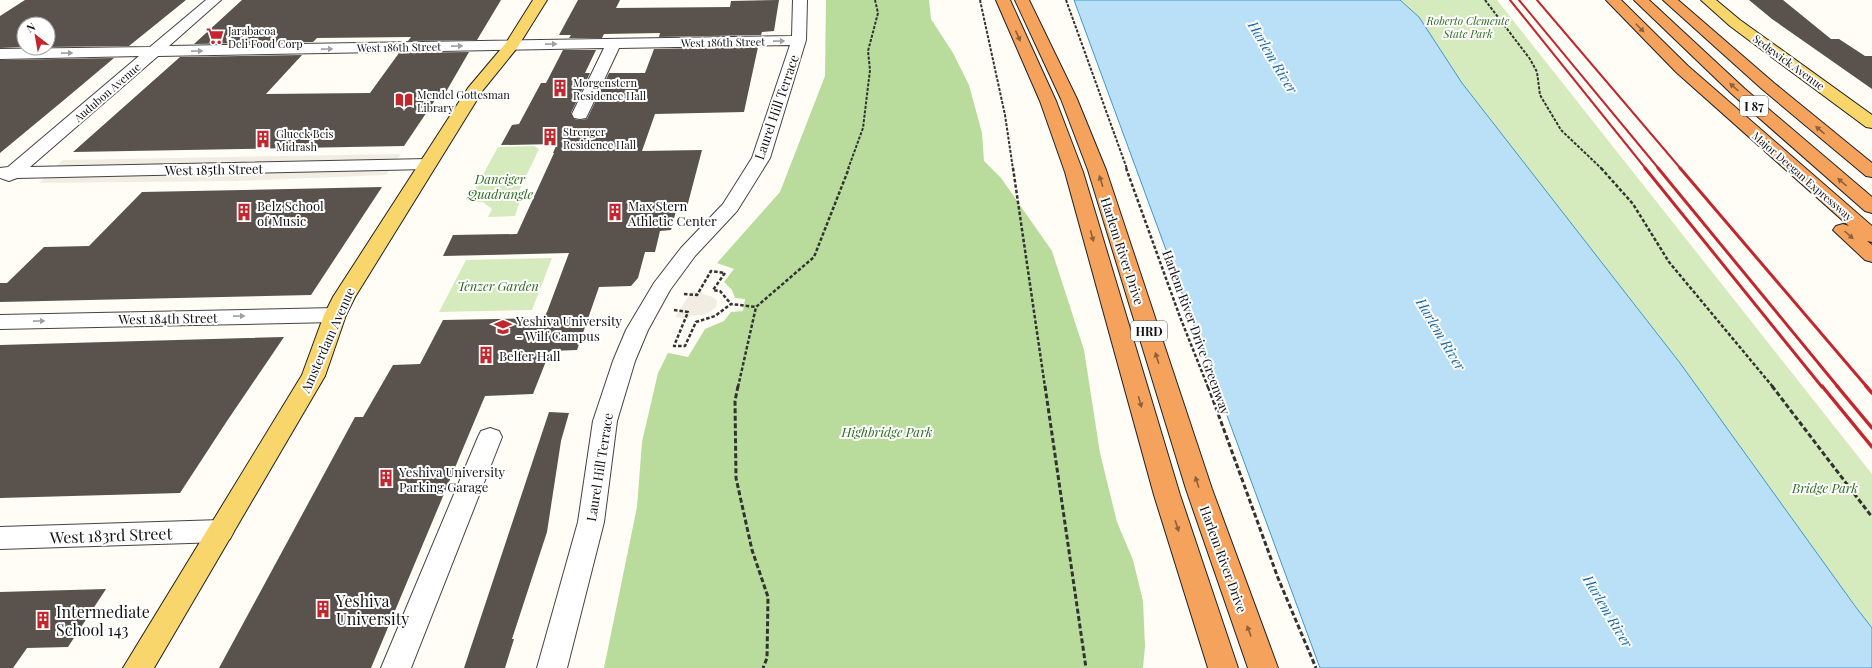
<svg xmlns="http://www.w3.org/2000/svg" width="1872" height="668" font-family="'Playfair Display',serif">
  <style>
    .green { fill: #d5ebbd }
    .forest { fill: #b9dc9c }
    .plaza { fill: #f1ede2 }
    .water { fill: #b9e0f7; stroke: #3f96cf }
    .building { fill: #5a524d }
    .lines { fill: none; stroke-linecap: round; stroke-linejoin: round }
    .minor-casing { stroke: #444; stroke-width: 2 }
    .major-casing { stroke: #222; stroke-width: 2 }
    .highway-casing { stroke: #222; stroke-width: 2 }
    .path-far2 { stroke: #333; stroke-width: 2; stroke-dasharray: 3 1.5; stroke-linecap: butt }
    .path-far1 { stroke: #333; stroke-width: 2.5; stroke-dasharray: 3.5 2; stroke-linecap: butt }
    .path { stroke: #333; stroke-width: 3; stroke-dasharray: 5 2.5; stroke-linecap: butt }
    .minor { fill: #fff; fill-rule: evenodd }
    .major { fill: #f9d66b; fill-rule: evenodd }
    .highway { fill: #f5a25d; fill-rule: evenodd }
    .rail-far2 { stroke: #c4262e; stroke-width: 2 }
    .rail-far1 { stroke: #c4262e; stroke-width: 3 }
    .rail { stroke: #c4262e; stroke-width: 3.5 }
    .oneway { fill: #8e613b }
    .oneway2 { fill: #a0a0a0 }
    .labels { text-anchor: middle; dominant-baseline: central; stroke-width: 4; stroke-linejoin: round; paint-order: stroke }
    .far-park-label { font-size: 11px; font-style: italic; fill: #2f6b1f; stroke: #fff }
    .far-poi-label { font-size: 11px; fill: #111; stroke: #fff; text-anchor: start }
    .far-street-label { font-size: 11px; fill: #111; stroke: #fff }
    .shield { fill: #fff; stroke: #585858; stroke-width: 1 }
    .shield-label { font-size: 12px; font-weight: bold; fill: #111 }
    .street-label { font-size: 13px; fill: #111; stroke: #fff }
    .park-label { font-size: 13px; font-style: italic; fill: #2f6b1f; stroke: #fff }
    .poi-label { font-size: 13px; fill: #111; stroke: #fff; text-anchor: start }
    .water-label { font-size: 14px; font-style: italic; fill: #1768a6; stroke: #fff }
    .near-street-label { font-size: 16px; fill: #111; stroke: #fff }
    .near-poi-label { font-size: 16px; fill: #111; stroke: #fff; text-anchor: start }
  </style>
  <rect width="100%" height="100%" fill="#fffdf5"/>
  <g class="green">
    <path d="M1400 0H1497L1872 474V628L1462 83 1419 17Z"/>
    <path d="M534 146 539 149 518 193 521 197 515 216 488 217 492 209 483 202H468L498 147Z"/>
    <path d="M552 258 532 310 439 312 466 260Z"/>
  </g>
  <path class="forest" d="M826 0H929L931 19 953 53 969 85 982 133 984 161 1001 178 1052 251 1084 350 1100 453 1117 522 1133 560 1143 601 1145 646 1143 668H604L637 507 642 442 658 373 668 353 688 357 705 329 724 321 731 312 743 311 745 299 735 298 732 290 724 282 734 269 717 263 780 192 825 76Z"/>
  <g class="plaza">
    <path d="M401 154 386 175 236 181 39 183 63 160Z"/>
    <path d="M692 291 703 292 702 294 713 297 717 301 716 307 710 312 704 315H690L688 319 675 317Z"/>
  </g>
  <path class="water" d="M1074 0H1400L1419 17 1462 83 1680 363 1855 606 1872 628V668H1320Z"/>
  <g class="building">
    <path d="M25 0H186L129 46 48 47V24H24V47L0 48V16Z"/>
    <path d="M242 0H501L477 40 408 41 411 37 317 38 313 42 194 44Z"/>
    <path d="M578 0H620L616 8 730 7 731 1 779 0 774 31 762 32 761 35 659 37 660 33 604 34 602 38H569L571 35H559Z"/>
    <path d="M1749 0H1783L1831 39H1839L1865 56H1872V89L1772 19Z"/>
    <path d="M758 47 744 112 655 114 642 151 702 150 687 207H677L671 230 660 231 655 252H645L638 278 631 286 599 287 577 350 550 351 533 394 485 396 371 668H219L355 417H363L393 365 420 364 443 320 543 318 547 312 569 253 443 256 453 235 517 234 554 153H553L557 144 501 145 512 125 519 124 541 83H546L563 50H596L585 73H590L571 113 574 119 580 120 587 119 609 73H645L654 49Z"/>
    <path d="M469 52 443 97H437L404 146 73 152 180 57 302 55 266 94 370 93 399 53Z"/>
    <path d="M114 58 64 100 0 153V60Z"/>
    <path d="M382 187 311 295 0 302V283H7L44 247 89 246 142 192Z"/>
    <path d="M284 337 227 421 180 493 0 498V345Z"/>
    <path d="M549 412 569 413 561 441 547 532 512 639H514L505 668H464Z"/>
    <path d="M106 589 68 647 27 648 13 668H0V592Z"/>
  </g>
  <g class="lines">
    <g class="minor-casing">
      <g id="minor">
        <path d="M206 0H221L169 46 792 36 793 0H807L806 40 770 158 737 211 695 256 670 290 648 330 635 361 617 421 604 522 567 668H537L578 522 593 421 613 361 626 330 654 283 681 248 723 204 752 158 790 45 619 48 588 114 586 118 580 119 574 118 572 114 604 48 158 56 30 167 428 159 434 160 437 164 434 168 428 169 17 178 9 181 0 178V168L8 167 139 56 0 59V49L150 47Z"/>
        <path d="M335 308 343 310 346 315 343 320 335 322 0 329V315Z"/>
        <path d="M490 428 499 431 502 437 411 668H381L478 437 481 431Z"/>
        <path d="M221 520 230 523 234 531 230 539 221 542 0 549V527Z"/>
      </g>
    </g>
    <g class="major-casing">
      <g id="major">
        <path d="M533 0H547L517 48 483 90 355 297 346 315 325 376 154 668H123L302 375 324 315 333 297 468 88 506 43Z"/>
        <path d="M1701 0H1716L1740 20 1872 115V128L1866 127 1730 26Z"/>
      </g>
    </g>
    <g class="highway-casing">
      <g id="highway">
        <path d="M996 0H1010L1056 101 1083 172 1180 495 1238 668H1208L1154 495 1065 172 1040 101Z"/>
        <path d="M1015 0H1029L1077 99 1106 170 1212 489 1278 668H1248L1186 489 1088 170 1061 99Z"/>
        <path d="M1606 0H1621L1688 66 1872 226V242L1867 241 1872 245V262L1865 260 1833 230 1836 226 1843 224 1849 226 1676 72Z"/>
        <path d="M1634 0H1649L1745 89 1872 197V213L1865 211 1733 95Z"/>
        <path d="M1663 0H1678L1774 83 1872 163V177L1866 176 1762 89Z"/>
      </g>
    </g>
    <g class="path-far2">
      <path d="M980 0 1005 115 1013 169"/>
      <path d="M1066 0 1127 169"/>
      <path d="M1485 0 1530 59 1537 72 1540 95 1561 130 1602 169"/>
      <path d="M848 169 863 128 870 70 868 51 878 13 875 0"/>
    </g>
    <g class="path-far1">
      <path d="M1013 168 1045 387"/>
      <path d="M1126 168 1180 317 1208 387"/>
      <path d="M1601 168 1633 204 1669 262 1773 387"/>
      <path d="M684 294 697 295 711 271 725 273 713 290 720 291 731 304"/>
      <path d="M674 310 688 312 674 346H685L696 322 715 316 731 304 756 307"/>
      <path d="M738 387 756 307 814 257 849 168"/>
    </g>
    <g class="path">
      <path d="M738 386 735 401 736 478 752 550 768 597 767 658 763 668"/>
      <path d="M1045 386 1086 668"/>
      <path d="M1208 386 1278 578 1316 668"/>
      <path d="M1772 386 1872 517"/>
    </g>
    <use href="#minor" class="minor"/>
    <use href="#major" class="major"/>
    <use href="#highway" class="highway"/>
    <g class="rail-far2">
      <path d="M1510 0 1646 169"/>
      <path d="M1519 0 1659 169"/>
      <path d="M1537 0 1681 169"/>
    </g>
    <g class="rail-far1">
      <path d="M1645 168 1822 387"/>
      <path d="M1658 168 1838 387"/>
      <path d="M1680 168 1867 387"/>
    </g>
    <g class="rail">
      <path d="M1822 386 1872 447"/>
      <path d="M1837 386 1872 428"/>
      <path d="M1866 386 1872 393"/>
    </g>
  </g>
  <defs><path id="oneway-solid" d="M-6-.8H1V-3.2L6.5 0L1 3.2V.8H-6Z"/></defs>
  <g class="oneway">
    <use href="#oneway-solid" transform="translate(1640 28) rotate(45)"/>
    <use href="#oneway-solid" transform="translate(1018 36) rotate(66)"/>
    <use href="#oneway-solid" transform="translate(1734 87) rotate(-138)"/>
    <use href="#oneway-solid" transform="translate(1820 130) rotate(-140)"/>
    <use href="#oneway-solid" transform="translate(1101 181) rotate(-108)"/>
    <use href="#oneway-solid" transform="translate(1842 182) rotate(-140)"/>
    <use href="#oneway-solid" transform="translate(1849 235) rotate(42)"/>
    <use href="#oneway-solid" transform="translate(1092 236) rotate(75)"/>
    <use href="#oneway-solid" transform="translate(1157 358) rotate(-108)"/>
    <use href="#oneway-solid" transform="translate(1140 402) rotate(74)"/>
    <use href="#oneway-solid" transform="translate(1197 482) rotate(-108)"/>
    <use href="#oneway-solid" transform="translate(1177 526) rotate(72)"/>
    <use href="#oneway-solid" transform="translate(1249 631) rotate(-110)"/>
  </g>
  <g class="oneway2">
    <use href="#oneway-solid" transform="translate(779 41) rotate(-1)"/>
    <use href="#oneway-solid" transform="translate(551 44) rotate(-1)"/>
    <use href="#oneway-solid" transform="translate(457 46) rotate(-1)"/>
    <use href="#oneway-solid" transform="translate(327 49) rotate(-1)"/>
    <use href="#oneway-solid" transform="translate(197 51) rotate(-1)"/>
    <use href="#oneway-solid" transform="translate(67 53) rotate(-1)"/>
    <use href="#oneway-solid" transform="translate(239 316) rotate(-1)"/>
    <use href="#oneway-solid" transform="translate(39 321) rotate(-1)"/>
  </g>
  <defs>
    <g id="supermarket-bare" transform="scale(1.38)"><path d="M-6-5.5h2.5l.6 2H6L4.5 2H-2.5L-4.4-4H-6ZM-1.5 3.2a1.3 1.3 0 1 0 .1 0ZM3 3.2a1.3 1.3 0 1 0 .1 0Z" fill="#c4262e" stroke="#fff" stroke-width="2.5" paint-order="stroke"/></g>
    <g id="building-bare" transform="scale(1.38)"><path d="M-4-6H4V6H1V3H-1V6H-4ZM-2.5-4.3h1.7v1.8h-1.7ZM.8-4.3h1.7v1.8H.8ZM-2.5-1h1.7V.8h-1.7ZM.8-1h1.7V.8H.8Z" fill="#c4262e" stroke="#fff" stroke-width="2.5" paint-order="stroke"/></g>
    <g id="library-bare" transform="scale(1.38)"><path d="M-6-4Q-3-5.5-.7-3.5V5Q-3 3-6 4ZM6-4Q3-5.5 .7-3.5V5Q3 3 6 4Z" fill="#c4262e" stroke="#fff" stroke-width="2.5" paint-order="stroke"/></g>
    <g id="university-bare" transform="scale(1.38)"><path d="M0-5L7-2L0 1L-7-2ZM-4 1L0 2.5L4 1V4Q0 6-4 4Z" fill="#c4262e" stroke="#fff" stroke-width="2.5" paint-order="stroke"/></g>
  </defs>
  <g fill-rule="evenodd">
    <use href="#supermarket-bare" x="215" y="36"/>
    <use href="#building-bare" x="560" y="88"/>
    <use href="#library-bare" x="404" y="100"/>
    <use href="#building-bare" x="550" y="137"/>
    <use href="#building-bare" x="263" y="139"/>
    <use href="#building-bare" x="244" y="212"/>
    <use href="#building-bare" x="615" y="212"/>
    <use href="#university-bare" x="503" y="327"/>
    <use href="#building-bare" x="486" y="355"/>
    <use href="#building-bare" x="386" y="478"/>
    <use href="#building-bare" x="323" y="609"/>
    <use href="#building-bare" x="43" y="620"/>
  </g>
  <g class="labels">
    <g class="far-park-label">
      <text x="1468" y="20">Roberto Clemente<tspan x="1468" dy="13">State Park</tspan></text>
    </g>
    <g class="far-poi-label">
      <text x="228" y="30">Jarabacoa<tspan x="228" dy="13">Deli Food Corp</tspan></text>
      <text x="573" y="82">Morgenstern<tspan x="573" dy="13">Residence Hall</tspan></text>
      <text x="417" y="94">Mendel Gottesman<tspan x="417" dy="13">Library</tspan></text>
      <text x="563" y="131">Strenger<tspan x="563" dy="13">Residence Hall</tspan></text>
      <text x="276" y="133">Glueck Beis<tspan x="276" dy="13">Midrash</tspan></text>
    </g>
    <g class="far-street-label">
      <text transform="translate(723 42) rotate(-1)">West 186th Street</text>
      <text transform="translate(399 47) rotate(-1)">West 186th Street</text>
      <text transform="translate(1789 62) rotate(36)">Sedgwick Avenue</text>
      <text transform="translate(107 92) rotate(-41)">Audubon Avenue</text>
      <text transform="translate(1803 176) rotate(41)">Major Deegan Expressway</text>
    </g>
    <g class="shield">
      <rect x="1740" y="96" width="28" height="20" rx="3"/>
      <rect x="1131" y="321" width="36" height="20" rx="3"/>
    </g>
    <g class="shield-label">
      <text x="1754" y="106">I 87</text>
      <text x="1149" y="331">HRD</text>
    </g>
    <g class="street-label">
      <text transform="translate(776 107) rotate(-71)">Laurel Hill Terrace</text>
      <text transform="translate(214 169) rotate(-1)">West 185th Street</text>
      <text transform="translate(1123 251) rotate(72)">Harlem River Drive</text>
      <text transform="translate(168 318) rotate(-1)">West 184th Street</text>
      <text transform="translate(1197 332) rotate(70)">Harlem River Drive Greenway</text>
      <text transform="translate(327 340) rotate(-66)">Amsterdam Avenue</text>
      <text transform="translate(599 467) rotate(-81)">Laurel Hill Terrace</text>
      <text transform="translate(1224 559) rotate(70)">Harlem River Drive</text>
    </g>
    <g class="park-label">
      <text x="500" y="178">Danciger<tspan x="500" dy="15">Quadrangle</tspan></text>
      <text x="498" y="285">Tenzer Garden</text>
      <text x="887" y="431">Highbridge Park</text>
      <text x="1825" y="487">Bridge Park</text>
    </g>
    <g class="poi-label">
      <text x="257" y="205">Belz School<tspan x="257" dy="15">of Music</tspan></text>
      <text x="628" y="205">Max Stern<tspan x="628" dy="15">Athletic Center</tspan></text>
      <text x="516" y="320">Yeshiva University<tspan x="516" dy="15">- Wilf Campus</tspan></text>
      <text x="499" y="355">Belfer Hall</text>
      <text x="399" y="471">Yeshiva University<tspan x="399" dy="15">Parking Garage</tspan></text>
    </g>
    <g class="water-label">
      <text transform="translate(1273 57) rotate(59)">Harlem River</text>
      <text transform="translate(1441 334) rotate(59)">Harlem River</text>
      <text transform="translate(1608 611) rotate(59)">Harlem River</text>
    </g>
    <g class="near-street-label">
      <text transform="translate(111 535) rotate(-2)">West 183rd Street</text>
    </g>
    <g class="near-poi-label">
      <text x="336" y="600">Yeshiva<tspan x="336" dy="18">University</tspan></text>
      <text x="56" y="611">Intermediate<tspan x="56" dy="18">School 143</tspan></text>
    </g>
  </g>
  <g transform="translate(36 36) rotate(329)"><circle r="19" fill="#ffffff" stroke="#a0a0a0"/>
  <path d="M0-3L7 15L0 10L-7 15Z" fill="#c4262e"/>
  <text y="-6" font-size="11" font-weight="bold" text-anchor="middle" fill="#111111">N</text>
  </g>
</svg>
